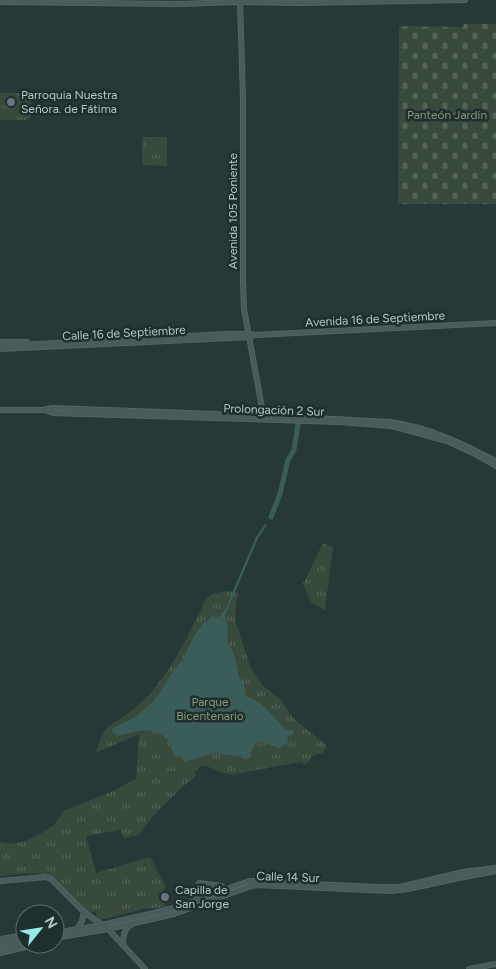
<svg xmlns="http://www.w3.org/2000/svg" width="496" height="969" font-family="Figtree,sans-serif">
  <style>
    .cemetery { fill: url(#cemetery-stones) }
    .park { fill: url(#park-tufts) }
    .water { fill: #3a5d59 }
    .lines { fill: none; stroke-linecap: round; stroke-linejoin: round }
    .stream { stroke: #3a5d59; stroke-width: 1 }
    .river { stroke: #3a5d59; stroke-width: 5 }
    .secondary-casing { stroke: #576866; stroke-width: 6 }
    .secondary { stroke: #485c5b; stroke-width: 4.5 }
    .worship-dot { fill: #6b7280; stroke: #1e2f2d; stroke-width: 2 }
    .labels { text-anchor: middle; dominant-baseline: central; stroke-width: 5; stroke-linejoin: round; paint-order: stroke }
    .poi-label { font-size: 12px; fill: #b5c5c4; stroke: #1e2f2d; text-anchor: start }
    .park-label { font-size: 12px; fill: #859876; stroke: #1e2f2d }
    .street-label { font-size: 12px; fill: #b5c5c4; stroke: #1e2f2d }
  </style>
  <defs>
    <pattern id="cemetery-stones" width="16" height="16" patternUnits="userSpaceOnUse" patternTransform="scale(1.25)"><rect width="16" height="16" fill="#384a3b"/><path d="M2 7V4a2 2 0 0 1 4 0v3zM10 15v-3a2 2 0 0 1 4 0v3z" fill="#536356"/></pattern>
    <pattern id="park-tufts" width="24" height="20" patternUnits="userSpaceOnUse" patternTransform="scale(1.25)"><rect width="24" height="20" fill="#384a3b"/><path d="M3 7l-1-3M5 7V3M7 7l1-3M15 17l-1-3M17 17v-4M19 17l1-3" fill="none" stroke="#536356"/></pattern>
  </defs>
  <rect width="100%" height="100%" fill="#263937"/>
  <path class="cemetery" d="M464 24H496V204H398L399 26 463 27Z"/>
  <g class="park">
    <path d="M0 93H31V117L27 120H0Z"/>
    <path d="M142 137H167V166L142 165Z"/>
    <path d="M323 543 333 547 325 610 311 602 303 584Z"/>
    <path d="M226 591 239 593 236 603 235 619 250 666 262 685 281 700 293 718 326 745V748L323 753 314 755 306 765 300 762 230 775C226 773 222 773 218 771 211 768 210 767 202 765L195 771 196 776C177 791 152 815 139 835L124 838 120 830 86 836 96 873 150 857 166 887 163 890 166 891 159 894 165 904 164 905 165 906 167 905 171 906 148 909 147 908 99 920 95 911 90 913 84 909 49 875C34 871 15 875 0 876V842L12 844 26 841 38 835 53 826 64 811 115 790 136 779 139 734 95 753 103 733 109 726 122 718 136 707 152 692 169 669 187 638 206 599 212 594Z"/>
  </g>
  <path class="water" d="M265 524 267 525 258 538 225 616 228 628 227 634 228 641 235 657 239 677 244 685 245 693 246 696 260 703 266 708 284 728 288 730H294L293 734 288 736 287 743 279 748 257 741 248 758 215 753 184 762 181 757 174 756C166 723 142 729 117 736L114 733 112 729 135 717 154 701 170 676 183 659 194 636 202 624 209 620 211 616 218 617 221 615 222 612H224L256 537Z"/>
  <g class="lines">
    <path class="stream" d="M270 517 280 496 288 459 294 451 298 425"/>
    <path class="river" d="M271 517 280 494 288 460 294 450 298 424"/>
    <g class="secondary-casing">
      <g id="secondary">
        <path d="M240 1 243 98V281L244 309 264 419"/>
        <path d="M0 2 177 4 240 2 300 3 465 0"/>
        <path d="M0 342H27"/>
        <path d="M0 346 226 334H249L255 335 496 323"/>
        <path d="M0 349 251 337"/>
        <path d="M0 410H44L52 408 296 417 390 422C428 427 463 444 496 461"/>
        <path d="M44 410 53 413 340 422 392 426 447 441 473 453 496 466"/>
        <path d="M0 881 46 877 51 879 84 912 108 929 145 969"/>
        <path d="M199 883 222 886 225 890"/>
        <path d="M190 903 200 888"/>
        <path d="M77 929 82 921 84 912"/>
        <path d="M55 933 102 925 171 909 249 881 376 887H400L463 872 496 868"/>
        <path d="M55 938 108 929 174 914 251 886 258 885 391 891 408 889 459 878 496 871"/>
        <path d="M0 939 25 935"/>
        <path d="M0 943 25 938"/>
        <path d="M123 945C123 936 124 929 132 924"/>
        <path d="M0 948 25 943"/>
        <path d="M0 953 38 944"/>
        <path d="M469 969 496 964"/>
      </g>
    </g>
    <use href="#secondary" class="secondary"/>
  </g>
  <g class="worship-dot">
    <circle cx="11" cy="102" r="5"/>
    <circle cx="165" cy="897" r="5"/>
  </g>
  <g class="labels">
    <g class="poi-label">
      <text x="21" y="95">Parroquia Nuestra<tspan x="21" dy="14">Señora. de Fátima</tspan></text>
      <text x="175" y="890">Capilla de<tspan x="175" dy="14">San Jorge</tspan></text>
    </g>
    <g class="park-label">
      <text x="447" y="115">Panteón Jardín</text>
      <text x="210" y="702">Parque<tspan x="210" dy="14">Bicentenario</tspan></text>
    </g>
    <g class="street-label">
      <text transform="translate(233 211) rotate(-90)">Avenida 105 Poniente</text>
      <text transform="translate(375 319) rotate(-3)">Avenida 16 de Septiembre</text>
      <text transform="translate(124 333) rotate(-3)">Calle 16 de Septiembre</text>
      <text transform="translate(274 410) rotate(2)">Prolongación 2 Sur</text>
      <text transform="translate(288 877) rotate(2)">Calle 14 Sur</text>
    </g>
  </g>
  <g transform="translate(40 929) rotate(60)"><circle r="24" fill="#1e2f2d" stroke="#5a6b69"/>
  <path d="M0-4L9 19L0 12L-9 19Z" fill="#94ebe5"/>
  <text y="-8" font-size="14" font-weight="bold" text-anchor="middle" fill="#b5c5c4">N</text>
  </g>
</svg>
